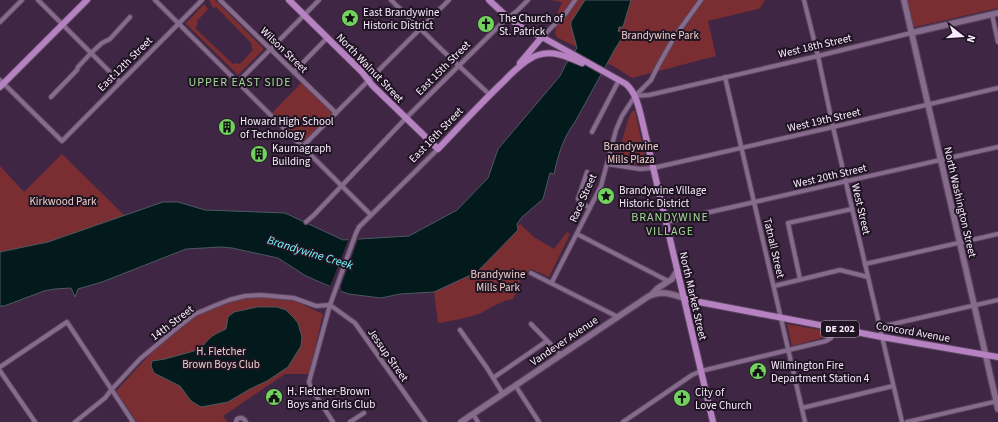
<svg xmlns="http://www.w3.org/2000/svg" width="998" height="422" font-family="'Source Sans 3',sans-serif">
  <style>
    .green { fill: #7a2e32 }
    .water { fill: #021a1c; stroke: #4d5960 }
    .pier { fill: #3f2644 }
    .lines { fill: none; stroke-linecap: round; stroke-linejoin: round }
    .street-casing { stroke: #58435d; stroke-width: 6 }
    .secondary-casing { stroke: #58435d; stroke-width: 8 }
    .primary-casing { stroke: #58435d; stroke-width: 8 }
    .street { stroke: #876b8d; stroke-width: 4 }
    .secondary { stroke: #876b8d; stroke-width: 5.5 }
    .primary { stroke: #b682c1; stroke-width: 6 }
    .labels { text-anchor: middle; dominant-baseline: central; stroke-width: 4; stroke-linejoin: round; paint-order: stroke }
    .shield { fill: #1f1422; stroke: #b9aabd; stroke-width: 1 }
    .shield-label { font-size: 10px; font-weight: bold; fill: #fbebff }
    .poi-label { font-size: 11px; fill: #fbebff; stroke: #1f1422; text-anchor: start }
    .park-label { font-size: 11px; fill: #efcfcd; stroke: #1f1422 }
    .street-label { font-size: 11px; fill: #fbebff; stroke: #1f1422 }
    .neighbourhood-label { font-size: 12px; letter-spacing: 1px; fill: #a2d698; stroke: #1f1422 }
    .water-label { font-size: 12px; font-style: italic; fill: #7af6fd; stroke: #1f1422 }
  </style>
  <rect width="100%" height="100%" fill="#3f2644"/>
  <g class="green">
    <path d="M209 0H215L263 48V50L238 75 186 24V23L204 4 208 9 197 21 198 24 195 28 233 64 235 63 240 64 253 50 251 45 252 44 216 7 213 8Z"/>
    <path d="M551 0H585L571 22V26L577 47 558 38 555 34 558 12 562 2H560Z"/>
    <path d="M631 0H765L760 8 758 9 708 21 716 56 632 78 615 67 607 63 624 33 617 31 619 27 623 26Z"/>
    <path d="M907 0H998V8L915 27 913 26Z"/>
    <path d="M303 81 336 113 303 146 271 114Z"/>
    <path d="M632 111H635L647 166 616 162 628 120Z"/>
    <path d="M62 154 125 216 48 242 0 252V166L24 192Z"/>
    <path d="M520 224 534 237 554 249 567 232 570 234 549 277 531 269 519 279 521 283 513 299C501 301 491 308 481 313 468 318 451 321 438 323L434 292 475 273 481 267Z"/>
    <path d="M261 297 295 301 323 314 309 374H285L223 416 228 422H137L116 391 154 350 194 316 235 299Z"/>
    <path d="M787 324 832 332 829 336 792 346Z"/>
  </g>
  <g class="water">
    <path d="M585 0H631L623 27H619L618 31 625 33 615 49 575 122C563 138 558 155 554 174L550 173 543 199 522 217 517 224 518 230 478 271 475 273 434 292 400 294 381 298 349 294 343 292 306 276 278 258 232 248 221 247 186 249 102 282 78 289 75 297 71 288 55 289 44 291 4 306H0V252L48 242 163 202H178L205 210 285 213 343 240 409 236 457 210 488 178 498 149 560 76 566 64 577 48 571 26V22Z"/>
    <path d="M257 307H277L286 310 293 317 298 323 302 337 301 346 288 367 267 381 250 389 228 402 201 407 191 401 180 386 154 373 151 366 152 361 165 359 201 349C209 337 213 335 226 329L228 317 234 312Z"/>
  </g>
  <path class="pier" d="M359 237 341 286V294L329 289 349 238Z"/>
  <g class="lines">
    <g class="street-casing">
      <g id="street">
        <path d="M38 0 120 82"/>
        <path d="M155 0 371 215"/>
        <path d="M220 0 336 113"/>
        <path d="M391 0 442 50 490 95"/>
        <path d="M804 0 818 56 833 127 902 422"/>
        <path d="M992 14 998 42"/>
        <path d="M0 22 22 0"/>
        <path d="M542 37 566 13 575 0"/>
        <path d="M294 72 327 38"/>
        <path d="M725 77 805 422"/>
        <path d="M0 80 62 141 202 0"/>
        <path d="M238 82 319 0"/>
        <path d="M635 96 649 95 818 56 911 33"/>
        <path d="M51 97 77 70 78 67 91 53 102 43 110 39 130 17"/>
        <path d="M592 132 619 80"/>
        <path d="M303 146 449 0"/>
        <path d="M607 164 640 169 653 168 833 127 998 88"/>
        <path d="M587 172 578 199 580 202 590 208"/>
        <path d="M306 222 314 215 406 118 503 22 518 10 528 0"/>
        <path d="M666 222 998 147"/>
        <path d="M577 234 668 281"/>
        <path d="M865 264 998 234"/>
        <path d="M531 273 618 317"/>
        <path d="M800 279 788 223 852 209"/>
        <path d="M552 282 601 186 616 130 622 116 635 96 651 80 659 64 675 36 701 0"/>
        <path d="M774 286 840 270 868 277"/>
        <path d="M330 305 355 323 425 422"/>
        <path d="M531 324 561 355"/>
        <path d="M880 327 998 300"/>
        <path d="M460 330 487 368 503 394"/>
        <path d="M0 367 67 322 133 422"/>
        <path d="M0 371 35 422"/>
        <path d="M493 378 547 341"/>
        <path d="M515 385 539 422"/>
        <path d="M802 408 893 386"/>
        <path d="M473 414 478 422"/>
        <path d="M75 422 105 398 112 389 140 359 177 328 195 314 214 306 229 300 245 296 261 295 294 298 316 306 330 305"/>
        <path d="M236 422 237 419C241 417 244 418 246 422"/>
        <path d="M333 422 311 388 309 382 330 305 356 233 359 227 438 149"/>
        <path d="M350 422 364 413"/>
        <path d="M623 422 692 375 701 371 826 341 831 338 835 328"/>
        <path d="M907 422 998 401"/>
      </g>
    </g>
    <g class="secondary-casing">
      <g id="secondary">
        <path d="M904 0 998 409"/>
        <path d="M911 33 998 13"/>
        <path d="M653 293 658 288 672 279 677 271"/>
        <path d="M461 422 649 296C661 290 672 294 684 298"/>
      </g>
    </g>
    <g class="primary-casing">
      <g id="primary">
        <path d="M289 0 362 72 372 85 438 149C459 127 480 104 502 83 511 74 525 59 538 55 553 50 568 57 582 63"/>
        <path d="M489 0 503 13 519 26 542 37 626 84C635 92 638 104 641 116L713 422"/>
        <path d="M520 63 542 37"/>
        <path d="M0 87 87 0"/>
        <path d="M684 298 694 301 882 337 998 357"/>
      </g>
    </g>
    <use href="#street" class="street"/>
    <use href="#secondary" class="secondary"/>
    <use href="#primary" class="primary"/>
  </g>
  <defs>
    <g id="sight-disc" transform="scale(0.9)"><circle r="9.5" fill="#71d25e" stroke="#1f1422"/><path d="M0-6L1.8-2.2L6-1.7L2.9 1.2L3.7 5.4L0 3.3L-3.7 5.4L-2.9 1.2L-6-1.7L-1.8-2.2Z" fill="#111"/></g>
    <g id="church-disc" transform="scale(0.9)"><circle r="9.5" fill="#71d25e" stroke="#1f1422"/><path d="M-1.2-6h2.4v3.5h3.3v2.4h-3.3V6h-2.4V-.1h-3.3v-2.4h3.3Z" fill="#111"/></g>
    <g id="building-disc" transform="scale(0.9)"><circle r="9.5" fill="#71d25e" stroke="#1f1422"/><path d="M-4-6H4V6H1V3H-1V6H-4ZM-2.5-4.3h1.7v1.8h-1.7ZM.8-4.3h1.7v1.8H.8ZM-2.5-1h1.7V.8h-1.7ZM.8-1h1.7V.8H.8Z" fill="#111"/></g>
    <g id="civic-disc" transform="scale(0.9)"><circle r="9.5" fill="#71d25e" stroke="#1f1422"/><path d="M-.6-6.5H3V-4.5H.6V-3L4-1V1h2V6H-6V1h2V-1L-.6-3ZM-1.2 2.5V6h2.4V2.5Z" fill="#111"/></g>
  </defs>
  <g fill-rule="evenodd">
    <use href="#sight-disc" x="350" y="18"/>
    <use href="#church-disc" x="486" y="24"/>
    <use href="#building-disc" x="227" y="127"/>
    <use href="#building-disc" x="259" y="154"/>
    <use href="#sight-disc" x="606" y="196"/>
    <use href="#civic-disc" x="758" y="371"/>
    <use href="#civic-disc" x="274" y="397"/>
    <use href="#church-disc" x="682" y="398"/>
  </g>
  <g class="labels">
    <rect class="shield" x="821" y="321" width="38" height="16" rx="3"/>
    <g class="shield-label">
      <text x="840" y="329">DE 202</text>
    </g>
    <g class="poi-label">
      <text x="363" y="12">East Brandywine<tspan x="363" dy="13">Historic District</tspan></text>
      <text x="499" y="18">The Church of<tspan x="499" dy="13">St. Patrick</tspan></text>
      <text x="240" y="121">Howard High School<tspan x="240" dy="13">of Technology</tspan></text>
      <text x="272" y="148">Kaumagraph<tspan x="272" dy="13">Building</tspan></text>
      <text x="619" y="190">Brandywine Village<tspan x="619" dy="13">Historic District</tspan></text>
      <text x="771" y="365">Wilmington Fire<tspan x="771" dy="13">Department Station 4</tspan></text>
      <text x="287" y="391">H. Fletcher-Brown<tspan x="287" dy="13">Boys and Girls Club</tspan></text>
      <text x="695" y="392">City of<tspan x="695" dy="13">Love Church</tspan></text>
    </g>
    <g class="park-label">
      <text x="660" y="35">Brandywine Park</text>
      <text x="631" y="146">Brandywine<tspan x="631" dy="13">Mills Plaza</tspan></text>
      <text x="63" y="201">Kirkwood Park</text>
      <text x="498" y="274">Brandywine<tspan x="498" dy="13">Mills Park</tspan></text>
      <text x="221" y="351">H. Fletcher<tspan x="221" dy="13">Brown Boys Club</tspan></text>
    </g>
    <g class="street-label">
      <text transform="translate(815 46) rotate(-13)">West 18th Street</text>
      <text transform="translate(284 50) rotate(44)">Wilson Street</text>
      <text transform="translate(125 64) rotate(-45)">East 12th Street</text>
      <text transform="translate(370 68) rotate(46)">North Walnut Street</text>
      <text transform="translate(443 68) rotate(-45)">East 15th Street</text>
      <text transform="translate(824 120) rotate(-13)">West 19th Street</text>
      <text transform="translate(436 135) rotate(-46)">East 16th Street</text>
      <text transform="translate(830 176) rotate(-13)">West 20th Street</text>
      <text transform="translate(583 198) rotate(-66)">Race Street</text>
      <text transform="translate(960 202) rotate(77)">North Washington Street</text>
      <text transform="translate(861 209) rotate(77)">West Street</text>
      <text transform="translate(774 248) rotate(77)">Tatnall Street</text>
      <text transform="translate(693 296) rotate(77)">North Market Street</text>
      <text transform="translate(172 323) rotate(-37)">14th Street</text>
      <text transform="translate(913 332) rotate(10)">Concord Avenue</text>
      <text transform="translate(564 341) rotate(-34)">Vandever Avenue</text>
      <text transform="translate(388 355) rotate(55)">Jessup Street</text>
    </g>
    <g class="neighbourhood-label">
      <text x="240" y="82">UPPER EAST SIDE</text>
      <text x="670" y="217">BRANDYWINE<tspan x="670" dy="14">VILLAGE</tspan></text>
    </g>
    <g class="water-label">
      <text transform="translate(310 253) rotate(17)">Brandywine Creek</text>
    </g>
  </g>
  <g transform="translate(962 36) rotate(107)" stroke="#1f1422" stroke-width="3" paint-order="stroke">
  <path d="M0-3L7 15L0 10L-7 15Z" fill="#fbebff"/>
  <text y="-6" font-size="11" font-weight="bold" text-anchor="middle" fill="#fbebff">N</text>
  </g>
</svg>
